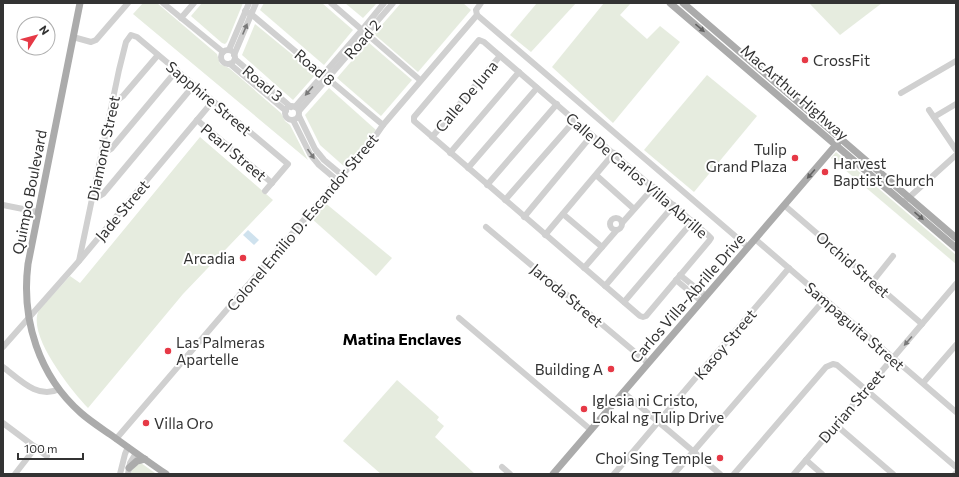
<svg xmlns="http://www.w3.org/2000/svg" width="959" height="477" font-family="Commissioner,sans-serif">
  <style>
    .green { fill: #e6ecdf }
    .water { fill: #cfe2ee }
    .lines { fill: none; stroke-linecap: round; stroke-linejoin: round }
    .minor { stroke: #d0d0d0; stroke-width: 6 }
    .major { stroke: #ababab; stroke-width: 7 }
    .oneway { fill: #636363 }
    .oneway2 { fill: #7a7a7a }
    .poi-dot { fill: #e63946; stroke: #fff; stroke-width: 1.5 }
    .labels { text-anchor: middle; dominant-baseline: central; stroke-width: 4; stroke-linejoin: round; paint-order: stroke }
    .street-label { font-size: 15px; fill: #333; stroke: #fff }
    .poi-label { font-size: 15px; fill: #333; stroke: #fff; text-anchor: start }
    .neighbourhood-label { font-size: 16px; font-weight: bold; fill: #000; stroke: #fff }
  </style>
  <rect width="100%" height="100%" fill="#fff"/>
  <g class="green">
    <path d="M143 3H157L217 54 220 64 229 68 281 113 285 121 290 125 308 160 133 14Z"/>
    <path d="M202 3H243L227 42 225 44 222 43 191 16Z"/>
    <path d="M264 3H322L353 30 324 65 260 10Z"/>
    <path d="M345 3H377L363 18Z"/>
    <path d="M401 3H463L471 10 418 72 374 34Z"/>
    <path d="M537 3H576L531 52 510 35Z"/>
    <path d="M604 3H631L620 15 647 39 660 26 680 42 613 123 552 67Z"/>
    <path d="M809 3H882L840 35Z"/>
    <path d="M255 24 316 74 293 100 242 55Z"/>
    <path d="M368 42 412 80 381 116 337 78Z"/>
    <path d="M707 75 757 116 694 192 644 150Z"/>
    <path d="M329 88 376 130 346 168 320 145 305 115Z"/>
    <path d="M200 137 273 200 183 294 88 408C71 390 26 334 39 310L70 276 80 283Z"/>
    <path d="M836 152 956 255V264L831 158Z"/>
    <path d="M324 202 392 258 376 276 311 218Z"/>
    <path d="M397 380 439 417 437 420 444 426 435 437 475 474H381L343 441Z"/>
    <path d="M141 463 155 473 131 474 132 470 137 464Z"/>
  </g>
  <path class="water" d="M248 230 259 240 254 245 243 235Z"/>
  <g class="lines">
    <g class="minor">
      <path d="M163 3 223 52"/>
      <path d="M331 3 420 80"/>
      <path d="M245 11 251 14 383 125"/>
      <path d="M477 15 748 247"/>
      <path d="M181 18 194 3"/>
      <path d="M73 37 91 42 96 40 128 3"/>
      <path d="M479 40 484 42 492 49 709 236 711 238 709 241 646 316 643 317 640 316 414 121V117Z"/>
      <path d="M229 50 249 3"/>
      <circle cx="228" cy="57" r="7"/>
      <path d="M234 55 256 3"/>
      <path d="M235 59 291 107"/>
      <path d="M230 64 286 111"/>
      <path d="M901 93 956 61"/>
      <path d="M112 104 123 96 158 55"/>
      <circle cx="292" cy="113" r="7"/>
      <path d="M295 107 362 30 384 3"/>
      <path d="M929 110 956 150"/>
      <path d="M299 111 393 3"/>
      <path d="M299 116 315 149 324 160 342 175"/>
      <path d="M934 117 956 104"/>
      <path d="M197 120 272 183"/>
      <path d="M293 120 310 154 319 165 338 181"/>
      <path d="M432 137 500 56"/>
      <path d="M450 153 519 72"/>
      <path d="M101 155 111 149 177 70"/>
      <path d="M468 168 537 88"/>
      <path d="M596 175 634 209"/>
      <path d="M487 185 557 104"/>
      <path d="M92 198 98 197 103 194 194 85"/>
      <path d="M505 200 575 120"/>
      <path d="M905 201 956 155"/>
      <path d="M3 205 38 212"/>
      <path d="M784 205 922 324"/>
      <path d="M563 214 602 247"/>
      <path d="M524 217 592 135"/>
      <circle cx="616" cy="224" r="6"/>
      <path d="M622 223 654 187"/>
      <path d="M486 227 648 363"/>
      <path d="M545 235 614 153"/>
      <path d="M755 239 956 412"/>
      <path d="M79 261 119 70 126 42 131 35 137 37 288 164 265 191"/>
      <path d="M584 268 616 231"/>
      <path d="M680 275 706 296"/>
      <path d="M676 280 701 301"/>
      <path d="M873 281 893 256"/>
      <path d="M605 286 674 205"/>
      <path d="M624 302 693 221"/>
      <path d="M459 318 591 430"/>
      <path d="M3 347 79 261 213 101"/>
      <path d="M3 367C19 379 38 400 59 389"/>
      <path d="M923 383 956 345"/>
      <path d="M623 392 720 474"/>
      <path d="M3 423 47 456"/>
      <path d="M836 425 893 474"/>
      <path d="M116 439 374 138 383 125 477 15 476 10 481 3"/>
      <path d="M806 460 822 474"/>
      <path d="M502 467 510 474"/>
      <path d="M15 474 36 447"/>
      <path d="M120 474 125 454 128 447"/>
      <path d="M128 474 130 463 136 453"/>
      <path d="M614 474 789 268"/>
      <path d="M674 474 825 299"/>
      <path d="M734 474 826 367 833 364 837 365 956 467"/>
      <path d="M794 474 956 284"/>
      <path d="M955 474 956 473"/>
    </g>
    <g class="major">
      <path d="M80 3 28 264C21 320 39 376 81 413 90 421 101 428 111 435 129 448 147 461 166 474"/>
      <path d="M670 3 956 248"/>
      <path d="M683 3 956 238"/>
      <path d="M129 468 137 461 145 459"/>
      <path d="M553 474 841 139"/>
    </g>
  </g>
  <defs><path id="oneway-solid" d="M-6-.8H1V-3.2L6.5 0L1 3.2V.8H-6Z"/></defs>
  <g class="oneway">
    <use href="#oneway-solid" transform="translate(700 28) rotate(40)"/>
    <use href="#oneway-solid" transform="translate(811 174) rotate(131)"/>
    <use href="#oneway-solid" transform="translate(919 216) rotate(41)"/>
  </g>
  <g class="oneway2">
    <use href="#oneway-solid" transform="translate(245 29) rotate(-67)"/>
    <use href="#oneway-solid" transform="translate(309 91) rotate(131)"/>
    <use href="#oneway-solid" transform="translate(311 154) rotate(55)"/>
    <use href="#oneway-solid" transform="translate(908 341) rotate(131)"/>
  </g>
  <g class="poi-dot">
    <circle cx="805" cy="60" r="4"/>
    <circle cx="795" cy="158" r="4"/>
    <circle cx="825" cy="172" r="4"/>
    <circle cx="243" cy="258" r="4"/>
    <circle cx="168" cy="351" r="4"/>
    <circle cx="611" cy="369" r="4"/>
    <circle cx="584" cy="409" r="4"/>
    <circle cx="146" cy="423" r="4"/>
    <circle cx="720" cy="458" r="4"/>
  </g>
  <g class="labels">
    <g class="street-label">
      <text transform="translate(362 39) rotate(-49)">Road 2</text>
      <text transform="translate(315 67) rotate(40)">Road 8</text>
      <text transform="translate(263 83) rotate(40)">Road 3</text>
      <text transform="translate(795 92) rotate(41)">MacArthur Highway</text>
      <text transform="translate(466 96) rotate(-50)">Calle De Juna</text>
      <text transform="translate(209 98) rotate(40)">Sapphire Street</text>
      <text transform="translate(103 148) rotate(-78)">Diamond Street</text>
      <text transform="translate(234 152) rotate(40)">Pearl Street</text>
      <text transform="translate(637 175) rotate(41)">Calle De Carlos Villa Abrille</text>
      <text transform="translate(29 192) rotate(-79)">Quimpo Boulevard</text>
      <text transform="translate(122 210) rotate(-50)">Jade Street</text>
      <text transform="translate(302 222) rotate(-50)">Colonel Emilio D. Escandor Street</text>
      <text transform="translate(853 264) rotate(41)">Orchid Street</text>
      <text transform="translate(567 295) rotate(40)">Jaroda Street</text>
      <text transform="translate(687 298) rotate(-49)">Carlos Villa-Abrille Drive</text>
      <text transform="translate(855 326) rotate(41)">Sampaguita Street</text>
      <text transform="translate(725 344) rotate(-50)">Kasoy Street</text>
      <text transform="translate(851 406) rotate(-49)">Durian Street</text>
    </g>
    <g class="poi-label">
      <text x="813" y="60">CrossFit</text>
      <text x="787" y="149" text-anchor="end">Tulip<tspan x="787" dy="17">Grand Plaza</tspan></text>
      <text x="833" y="163">Harvest<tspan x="833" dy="17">Baptist Church</tspan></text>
      <text x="235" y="258" text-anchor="end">Arcadia</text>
      <text x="176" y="342">Las Palmeras<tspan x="176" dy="17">Apartelle</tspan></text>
      <text x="603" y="369" text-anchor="end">Building A</text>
      <text x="592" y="400">Iglesia ni Cristo,<tspan x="592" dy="17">Lokal ng Tulip Drive</tspan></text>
      <text x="154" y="423">Villa Oro</text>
      <text x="712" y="458" text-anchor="end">Choi Sing Temple</text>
    </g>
    <g class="neighbourhood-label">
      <text x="402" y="338">Matina Enclaves</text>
    </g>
  </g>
  <rect width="959" height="477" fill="none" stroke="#333333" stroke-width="8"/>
  <g transform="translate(36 36) rotate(54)"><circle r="19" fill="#ffffff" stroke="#adadad"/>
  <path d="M0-3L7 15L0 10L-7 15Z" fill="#e63946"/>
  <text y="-6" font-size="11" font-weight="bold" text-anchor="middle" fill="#333333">N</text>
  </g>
  <path d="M18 453v6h65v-6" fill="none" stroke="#333333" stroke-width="2"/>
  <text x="24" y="453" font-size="12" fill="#333333" stroke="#ffffff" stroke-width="3" paint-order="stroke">100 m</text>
</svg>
